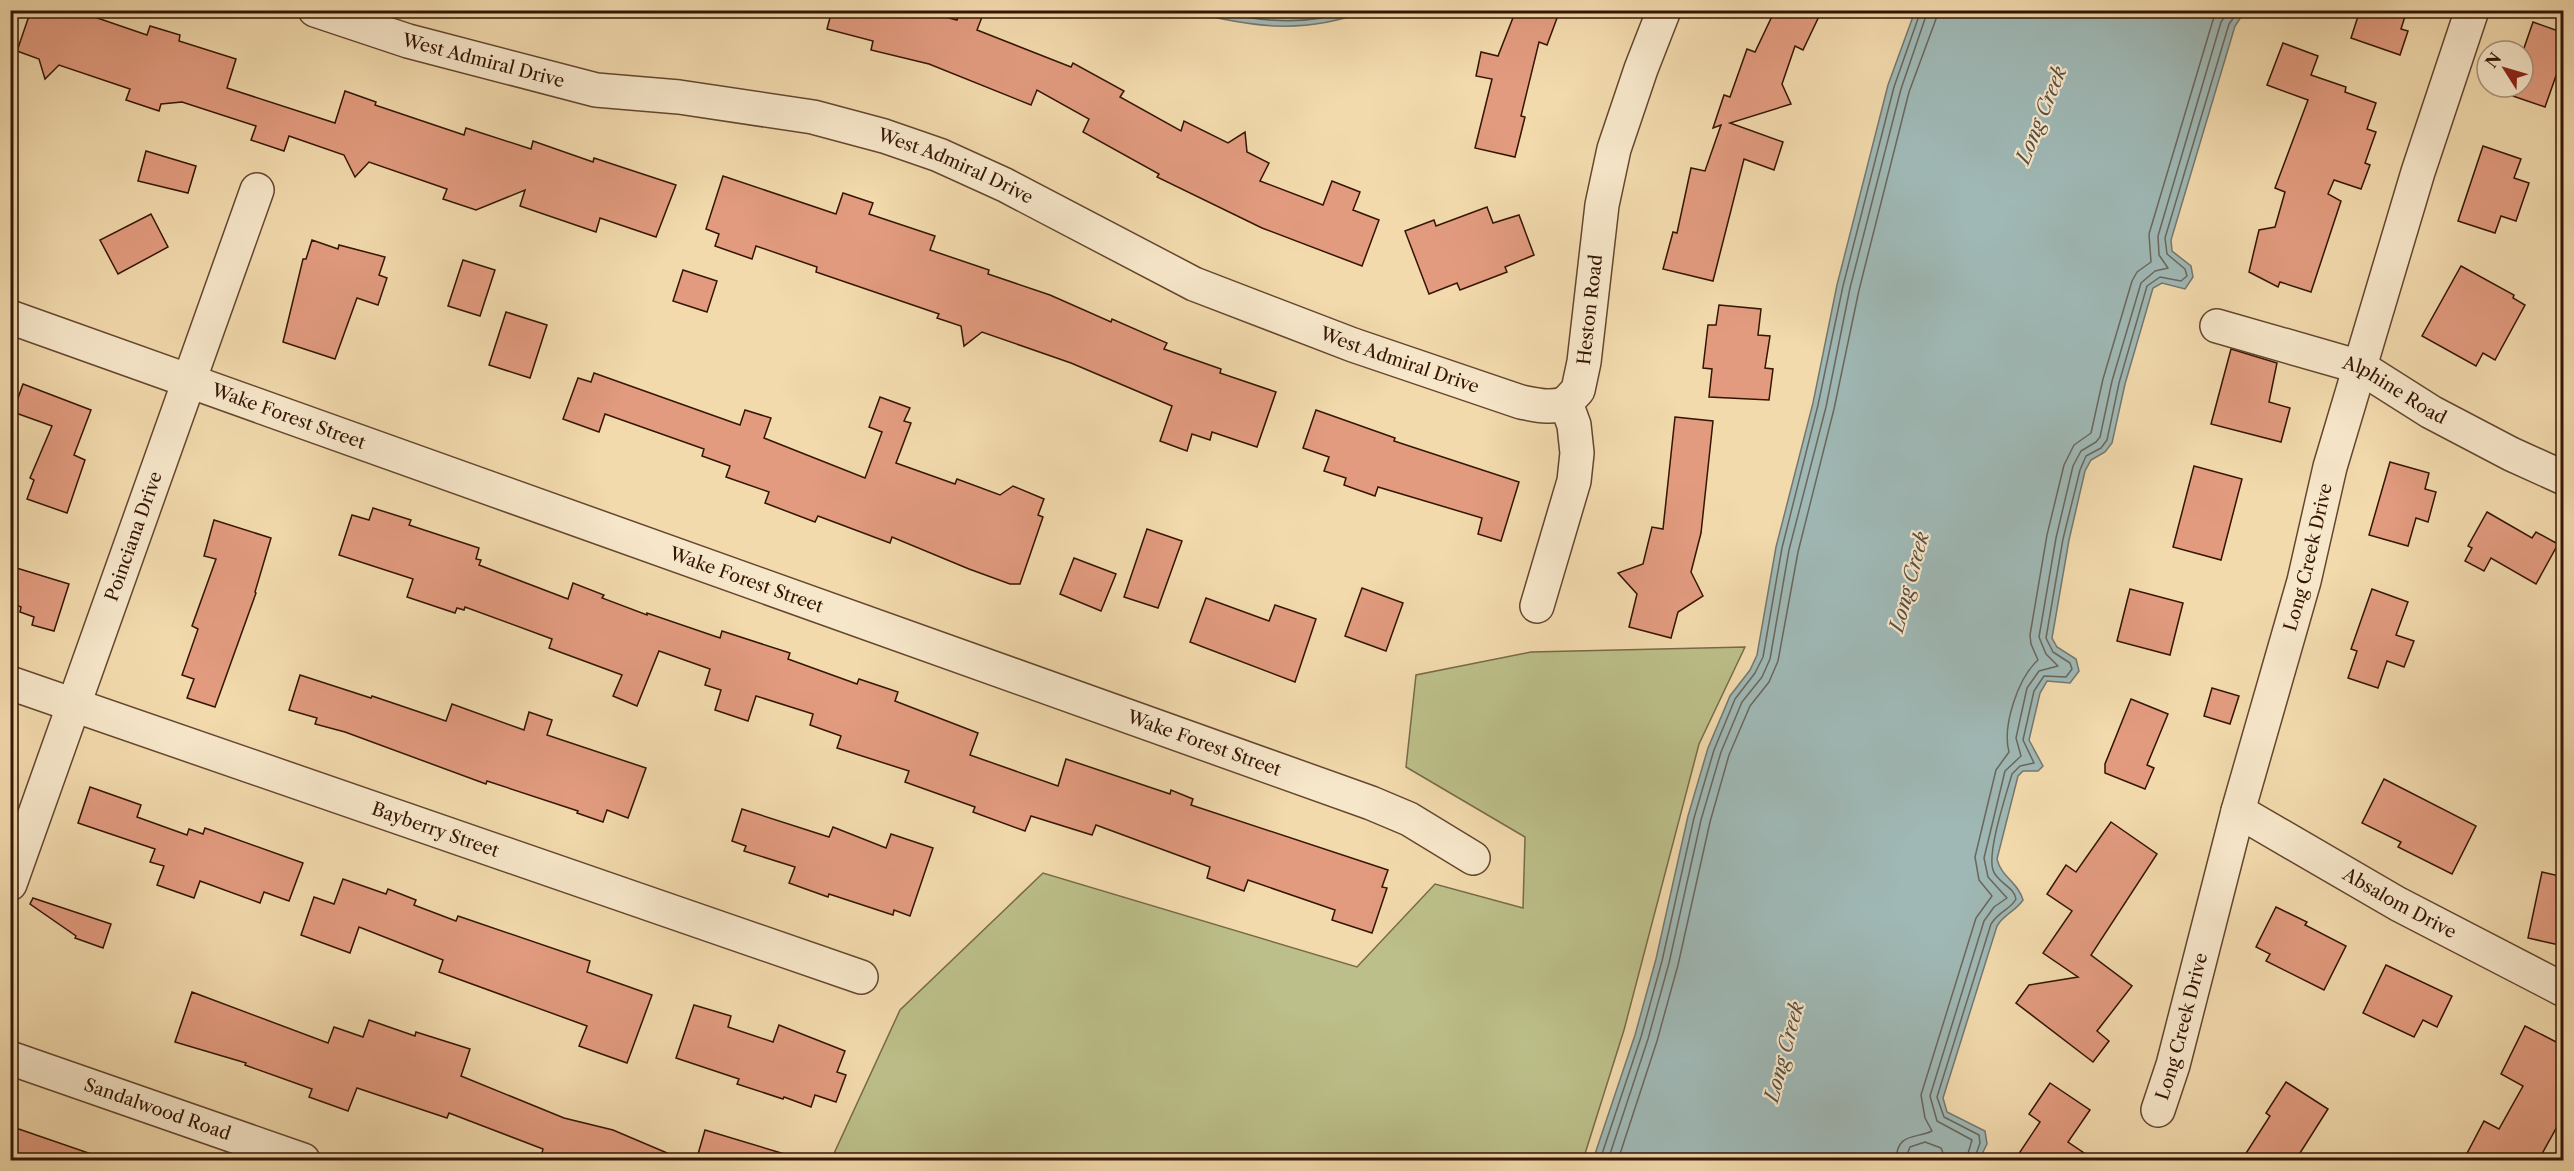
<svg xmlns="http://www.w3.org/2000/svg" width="2574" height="1171" font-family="'Libre Caslon Text',serif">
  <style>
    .green { fill: #bcbf89; stroke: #786a46; stroke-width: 1.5 }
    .water { fill: #9fb8b5; stroke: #74776e; stroke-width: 1.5 }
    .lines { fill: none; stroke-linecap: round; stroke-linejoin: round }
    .shore { stroke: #6a665c; stroke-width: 1.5 }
    .building { fill: #e29b7f; stroke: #341504; stroke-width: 1.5 }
    .minor-casing { stroke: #64462e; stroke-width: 36 }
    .minor { stroke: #f7e7ca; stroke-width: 33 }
    .labels { text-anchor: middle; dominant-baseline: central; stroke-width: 4.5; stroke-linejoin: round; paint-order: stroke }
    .street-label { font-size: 18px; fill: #341504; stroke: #f7e7ca }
    .water-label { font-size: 20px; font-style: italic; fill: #594e42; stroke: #f7e7ca }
  </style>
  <rect width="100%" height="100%" fill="#f2daad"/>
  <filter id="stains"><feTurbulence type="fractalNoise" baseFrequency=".00333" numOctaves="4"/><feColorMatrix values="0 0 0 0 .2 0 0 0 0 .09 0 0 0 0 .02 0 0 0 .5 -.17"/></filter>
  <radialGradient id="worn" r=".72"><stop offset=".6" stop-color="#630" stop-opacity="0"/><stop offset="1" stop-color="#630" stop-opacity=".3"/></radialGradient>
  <path class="green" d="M1745 647 1699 744 1624 1030 1583 1160H831L900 1010 1043 873 1357 967 1435 884 1523 908 1525 837 1406 767 1416 675 1531 652Z"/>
  <g class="water">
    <path d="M1187 11 1366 10V11C1303 35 1251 27 1187 11Z"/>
    <path d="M1915 11 2259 10V13L2241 17 2235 26 2171 240 2172 251 2191 266 2193 277 2185 289 2162 283 2153 288 2125 384 2112 443 2105 452 2091 460 2085 471 2069 540 2052 638 2057 647 2076 659 2079 671 2070 683 2047 681 2040 693 2029 740 2043 766 2038 771H2023L2018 776 1997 859C2001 877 2018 882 2023 900 2016 911 2004 914 1997 926L1943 1098 1947 1112 1985 1131 1987 1144 1979 1160H1939L1926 1155 1920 1156 1917 1160H1593L1635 1035 1656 959 1688 816 1708 748 1730 696 1750 670 1757 655 1776 547 1813 403 1837 285 1888 85Z"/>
  </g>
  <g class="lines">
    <g class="shore">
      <path d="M1212 10C1255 21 1307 27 1349 10"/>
      <path d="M1252 10 1295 13 1316 10"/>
      <path d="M1600 1160 1641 1037 1662 961 1694 818 1714 750 1735 699 1755 673 1763 657 1782 548 1818 405 1843 286 1894 87 1921 10"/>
      <path d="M1608 1160 1648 1039 1669 963 1701 820 1721 752 1742 702 1762 677 1770 659 1789 550 1826 407 1850 288 1901 89 1928 10"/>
      <path d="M1618 1160 1657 1041 1678 965 1710 822 1729 755 1750 706 1769 682 1778 661 1798 552 1834 409 1859 290 1909 92 1936 19 1937 10"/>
      <path d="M1896 1160C1897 1132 1916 1139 1932 1131L1925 1118 1921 1095 1976 918 1992 896 1979 880 1975 857 1996 770 2009 752C2002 726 2018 678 2038 660L2031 644 2030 635 2047 535 2064 465 2074 445 2091 433 2103 379 2132 281 2137 272 2151 262 2149 234 2213 20 2218 10"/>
      <path d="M1905 1160 1910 1147 1925 1142 1941 1148 1946 1160"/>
      <path d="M1966 1160 1972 1140 1937 1121 1930 1096 1984 921 1994 907 2007 898 1988 877 1984 858 2005 771 2021 756 2016 738 2027 688 2039 671 2058 666 2046 654 2039 637 2056 538 2073 466 2081 451 2096 442 2100 437 2112 381 2141 283 2155 271 2168 268 2159 255 2158 236 2221 22 2229 10"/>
      <path d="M1974 1160 1980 1143 1979 1135 1944 1117 1937 1097 1991 924C1999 911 2011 909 2016 899 2014 886 1997 883 1993 870 1987 852 2006 795 2012 774L2020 766 2034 763 2023 740 2034 691 2044 676 2066 677 2072 669 2070 663 2053 652 2046 638 2063 539 2080 470 2086 456 2101 448 2107 440 2119 383 2147 286 2160 277 2181 281 2187 276 2185 269 2167 254 2165 238 2229 24 2237 13 2244 10"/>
    </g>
  </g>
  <g class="building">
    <path d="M31 10H74L147 35 150 26 180 35 179 41 236 59 227 88 335 123 345 91 376 102 375 105 464 135 466 128 531 149 533 141 593 162 594 158 676 185 656 237 600 218 596 232 520 206 525 190 476 210 443 199 447 189 369 162 355 177 344 155 289 136 284 151 251 140 256 126 182 102 161 104 159 111 126 100 130 89 59 65 45 79 39 59 17 51Z"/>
    <path d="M832 10H919L957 20 960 10H966L982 17 977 30 1071 67 1073 63 1124 91 1120 97 1181 131 1184 121 1228 143 1245 132 1247 152 1269 163 1260 181 1323 205 1332 181 1360 192 1353 210 1379 220 1362 266 1262 228 1157 177 1159 174 1083 132 1089 119 1037 90 1031 105 929 64 871 50 873 41 827 29Z"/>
    <path d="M1516 10H1560L1547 45 1539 42 1521 116 1525 117 1515 157 1475 148 1492 79 1476 76 1481 52 1498 56Z"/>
    <path d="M1775 10H1822L1803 50 1795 46 1782 84 1791 104 1730 123 1783 142 1774 170 1744 159 1713 281 1663 269 1673 232 1677 233 1691 168 1705 171 1721 125 1713 128 1724 95 1730 97 1747 49 1755 52Z"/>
    <path d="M2360 10H2407L2401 29 2408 31 2400 55 2351 38Z"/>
    <path d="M2533 22 2564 33V53L2545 107 2507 94 2510 87H2523V51Z"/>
    <path d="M2283 43 2318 56 2311 75 2346 87 2345 92 2376 103 2367 129 2376 132 2365 163 2370 165 2361 189 2334 180 2328 194 2341 201 2311 292 2280 282 2278 287 2249 272 2259 230 2275 227 2285 192 2275 188 2308 100 2267 85Z"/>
    <path d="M2483 146 2521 159 2514 178 2529 183 2516 221 2501 216 2495 233 2458 221Z"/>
    <path d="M146 151 196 166 188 193 138 181Z"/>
    <path d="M723 176 836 214 843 193 873 203 869 214 935 236 930 250 989 270 988 274 1050 295 1111 322 1112 319 1167 343 1164 349 1221 369 1220 373 1276 392 1257 447 1212 432 1210 440 1192 434 1187 451 1160 441 1172 406 1071 363 982 332 964 346 961 326 937 318 939 314 816 272 817 267 756 246 752 259 715 246 719 234 706 229Z"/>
    <path d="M1487 207 1493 223 1519 215 1534 255 1505 267 1507 272 1460 290 1457 283 1429 294 1405 231 1434 220 1436 226Z"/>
    <path d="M151 214 168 247 118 274 100 240Z"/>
    <path d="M312 240 338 249 339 245 385 257 379 275 387 278 378 305 357 298 335 359 283 342 303 259H306Z"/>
    <path d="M463 260 495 270 480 316 448 306Z"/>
    <path d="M2461 266 2514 295 2513 298 2525 305 2495 360 2483 353 2476 366 2422 336Z"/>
    <path d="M683 270 717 281 707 312 673 301Z"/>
    <path d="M1719 305 1761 309 1758 335 1770 336 1765 368 1773 369 1769 400 1709 397 1712 369 1703 368 1708 325H1716Z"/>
    <path d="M506 312 547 325 530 378 489 365Z"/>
    <path d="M2231 349 2277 363 2269 402 2290 408 2281 442 2211 424Z"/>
    <path d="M594 373 740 425 745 410 771 418 764 438 865 478 882 432 869 427 880 397 910 408 904 421 911 423 896 463 955 484 957 479 1000 495 1013 486 1044 499 1038 515 1043 517 1020 584H1010L969 569 892 537 890 543 818 516 815 522 765 503 769 492 726 477 730 466 702 456 704 449 605 414 599 432 563 419 578 378 591 382Z"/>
    <path d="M23 384 91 410 74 455 85 460 67 513 27 499 34 480 30 478 52 426 13 412Z"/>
    <path d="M1316 410 1395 438 1394 441 1519 482 1501 541 1478 534 1482 518 1378 487 1375 496 1344 485 1346 478 1324 471 1329 457 1303 448Z"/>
    <path d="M1675 417 1713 421 1701 533 1691 572 1703 596 1678 612 1671 638 1629 627 1637 594 1618 573 1643 564 1652 527 1663 529Z"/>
    <path d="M2390 462 2429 473 2425 489 2436 492 2428 522 2416 518 2408 546 2369 535Z"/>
    <path d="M2194 466 2242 479 2221 560 2173 547Z"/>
    <path d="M373 508 411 520 409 525 479 548 476 559 481 560 479 565 568 599 573 583 604 595 602 598 647 615V613L720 638 722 631 790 653 788 659 857 684 859 679 898 692 895 701 978 733 970 755 1058 786 1066 759 1170 794 1171 790 1193 799 1191 805 1388 870 1382 887 1387 888 1372 933 1332 920 1335 910 1248 880 1244 891 1207 878 1210 867 1096 825 1092 835 1031 816 1025 831 973 812 975 807 905 782 909 771 837 748 841 736 810 725 813 714 756 696 748 721 715 710 721 690 705 685 710 669 659 651 637 706 613 696 622 675 549 648 552 639 465 607 464 610 457 608 455 613 407 597 413 579 339 555 352 515 369 520Z"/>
    <path d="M2487 512 2532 538 2536 532 2558 544 2536 584 2491 558 2484 571 2465 561 2472 548 2468 546Z"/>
    <path d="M214 520 271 538 255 592 256 593 215 707 187 698 194 679 182 675 198 629 192 626 216 559 204 556Z"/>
    <path d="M1147 529 1182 541 1158 608 1124 597Z"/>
    <path d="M1074 558 1116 574 1101 611 1060 594Z"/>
    <path d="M10 566 69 584 54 631 32 625 34 617 20 612 21 607 10 603Z"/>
    <path d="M1362 588 1403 603 1386 651 1345 636Z"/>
    <path d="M2130 589 2183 603 2170 655 2117 641Z"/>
    <path d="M2372 589 2408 602 2396 635 2414 641 2404 667 2387 661 2378 688 2348 678 2357 651 2351 649Z"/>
    <path d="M1206 598 1269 621 1275 605 1316 619 1295 682 1190 642Z"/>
    <path d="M300 675 371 698 372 696 446 721 452 704 524 730 529 712 552 720 547 735 646 768 628 818 607 810 603 822 577 813 578 811 487 781 486 784 345 732 315 724 317 718 289 710Z"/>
    <path d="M2212 688 2239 696 2230 724 2204 716Z"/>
    <path d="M2131 699 2168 714 2147 765 2154 768 2145 789 2105 773V764Z"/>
    <path d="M2384 779 2476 826 2452 874 2398 847 2401 842 2362 823Z"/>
    <path d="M90 787 141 805 137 817 187 835 189 829 203 834 205 828 303 863 289 901 264 892 260 903 200 881 194 898 157 885 164 866 150 862 155 849 78 823Z"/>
    <path d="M742 809 829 837 833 827 886 848 891 834 933 848 910 916 894 910 893 915 829 894 828 897 789 883 795 867 744 851 746 846 732 841Z"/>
    <path d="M2111 822 2157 854 2091 955 2132 986 2097 1031 2109 1041 2093 1062 2016 1003 2029 985 2078 977 2043 953 2072 911 2047 894 2066 865 2076 872Z"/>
    <path d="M2542 872 2564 877V946L2528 938Z"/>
    <path d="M343 879 386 894 388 889 416 900 414 905 456 921 458 916 590 961 587 972 652 995 627 1063 579 1046 587 1026 439 972 443 960 359 927 350 953 301 935 314 897 334 904Z"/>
    <path d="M33 898 111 924 103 948 75 938 76 936 30 904Z"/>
    <path d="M2276 907 2307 922 2305 925 2346 946 2324 990 2266 961 2270 954 2256 947Z"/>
    <path d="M2386 965 2452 996 2437 1027 2423 1020 2414 1037 2363 1013Z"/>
    <path d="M192 992 328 1043 334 1027 363 1037 369 1020 415 1036 416 1032 470 1049 461 1076 564 1118 613 1130 686 1161H540L543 1149 449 1113 447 1118 357 1088 348 1111 309 1097 312 1089 245 1065 246 1063 175 1042Z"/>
    <path d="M694 1005 731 1016 728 1027 773 1042 779 1025 845 1051 837 1072 846 1075 836 1102 815 1095 811 1107 784 1097 783 1099 737 1084 739 1079 676 1058Z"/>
    <path d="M2525 1026 2564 1046V1114L2538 1161H2463L2484 1121 2499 1129 2523 1086 2501 1074Z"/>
    <path d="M2286 1082 2328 1109 2295 1161H2241L2270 1116 2266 1113Z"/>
    <path d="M2050 1083 2090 1110 2068 1142 2096 1161H2014L2040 1122 2029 1114Z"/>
    <path d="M10 1126 100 1157 99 1161H10Z"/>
    <path d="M705 1130 788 1155 787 1161H696Z"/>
  </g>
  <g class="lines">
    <g class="minor-casing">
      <g id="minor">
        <path id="s1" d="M315 10 408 41 596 90 679 97 813 117 884 136 939 155 1005 185 1194 284 1353 345 1521 402C1537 405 1551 409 1566 403"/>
        <path id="s2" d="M10 317 1371 803 1409 819 1473 858"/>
        <path id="s3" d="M2217 326 2360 367 2431 412 2511 454 2564 478"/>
        <path id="s4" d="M1537 606 1574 481 1577 453 1574 425 1566 403 1578 390 1584 362 1602 205 1614 149 1641 69 1664 10"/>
        <path id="s5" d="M10 683 861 977"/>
        <path id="s6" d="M2238 811 2398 904 2564 990"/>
        <path id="s7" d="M10 884 257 190"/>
        <path id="s8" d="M10 1058 303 1160"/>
        <path id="s9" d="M2158 1110 2173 1065 2238 811 2304 581 2330 467 2418 172 2472 10"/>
      </g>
    </g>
    <use href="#minor" class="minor"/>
  </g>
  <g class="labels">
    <g class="street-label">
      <text stroke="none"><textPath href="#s1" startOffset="176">West Admiral Drive</textPath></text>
      <text stroke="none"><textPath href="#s1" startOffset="662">West Admiral Drive</textPath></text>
      <text stroke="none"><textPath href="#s4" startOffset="309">Heston Road</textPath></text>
      <text stroke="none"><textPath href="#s1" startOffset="1148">West Admiral Drive</textPath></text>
      <text stroke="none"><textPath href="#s3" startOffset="190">Alphine Road</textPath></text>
      <text stroke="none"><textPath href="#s2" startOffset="296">Wake Forest Street</textPath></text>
      <text stroke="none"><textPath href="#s7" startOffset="369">Poinciana Drive</textPath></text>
      <text stroke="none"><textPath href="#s9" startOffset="573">Long Creek Drive</textPath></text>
      <text stroke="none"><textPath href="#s2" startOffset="782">Wake Forest Street</textPath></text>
      <text stroke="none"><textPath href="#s2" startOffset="1268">Wake Forest Street</textPath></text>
      <text stroke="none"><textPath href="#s5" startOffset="450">Bayberry Street</textPath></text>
      <text stroke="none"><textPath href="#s6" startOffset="186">Absalom Drive</textPath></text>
      <text stroke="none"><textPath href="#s9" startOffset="87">Long Creek Drive</textPath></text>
      <text stroke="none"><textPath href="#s8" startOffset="156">Sandalwood Road</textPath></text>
    </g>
    <g class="water-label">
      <text transform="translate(2041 115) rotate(-68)">Long Creek</text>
      <text transform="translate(1909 582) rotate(-75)">Long Creek</text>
      <text transform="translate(1784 1052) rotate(-75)">Long Creek</text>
    </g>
  </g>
  <rect width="2574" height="1171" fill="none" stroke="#f2daad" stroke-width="36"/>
  <rect x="12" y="12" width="2550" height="1147" fill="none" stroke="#341504" stroke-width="3"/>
  <rect x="18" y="18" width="2538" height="1135" fill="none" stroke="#341504" stroke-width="1.5"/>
  <g transform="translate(2505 69) rotate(307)"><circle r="28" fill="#f7e7ca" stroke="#a9937b" stroke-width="1.5"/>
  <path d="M0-4.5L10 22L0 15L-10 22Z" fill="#8f2418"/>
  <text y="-9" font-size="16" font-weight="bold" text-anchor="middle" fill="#341504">N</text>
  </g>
  <rect width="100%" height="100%" filter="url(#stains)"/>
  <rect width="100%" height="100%" fill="url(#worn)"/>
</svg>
